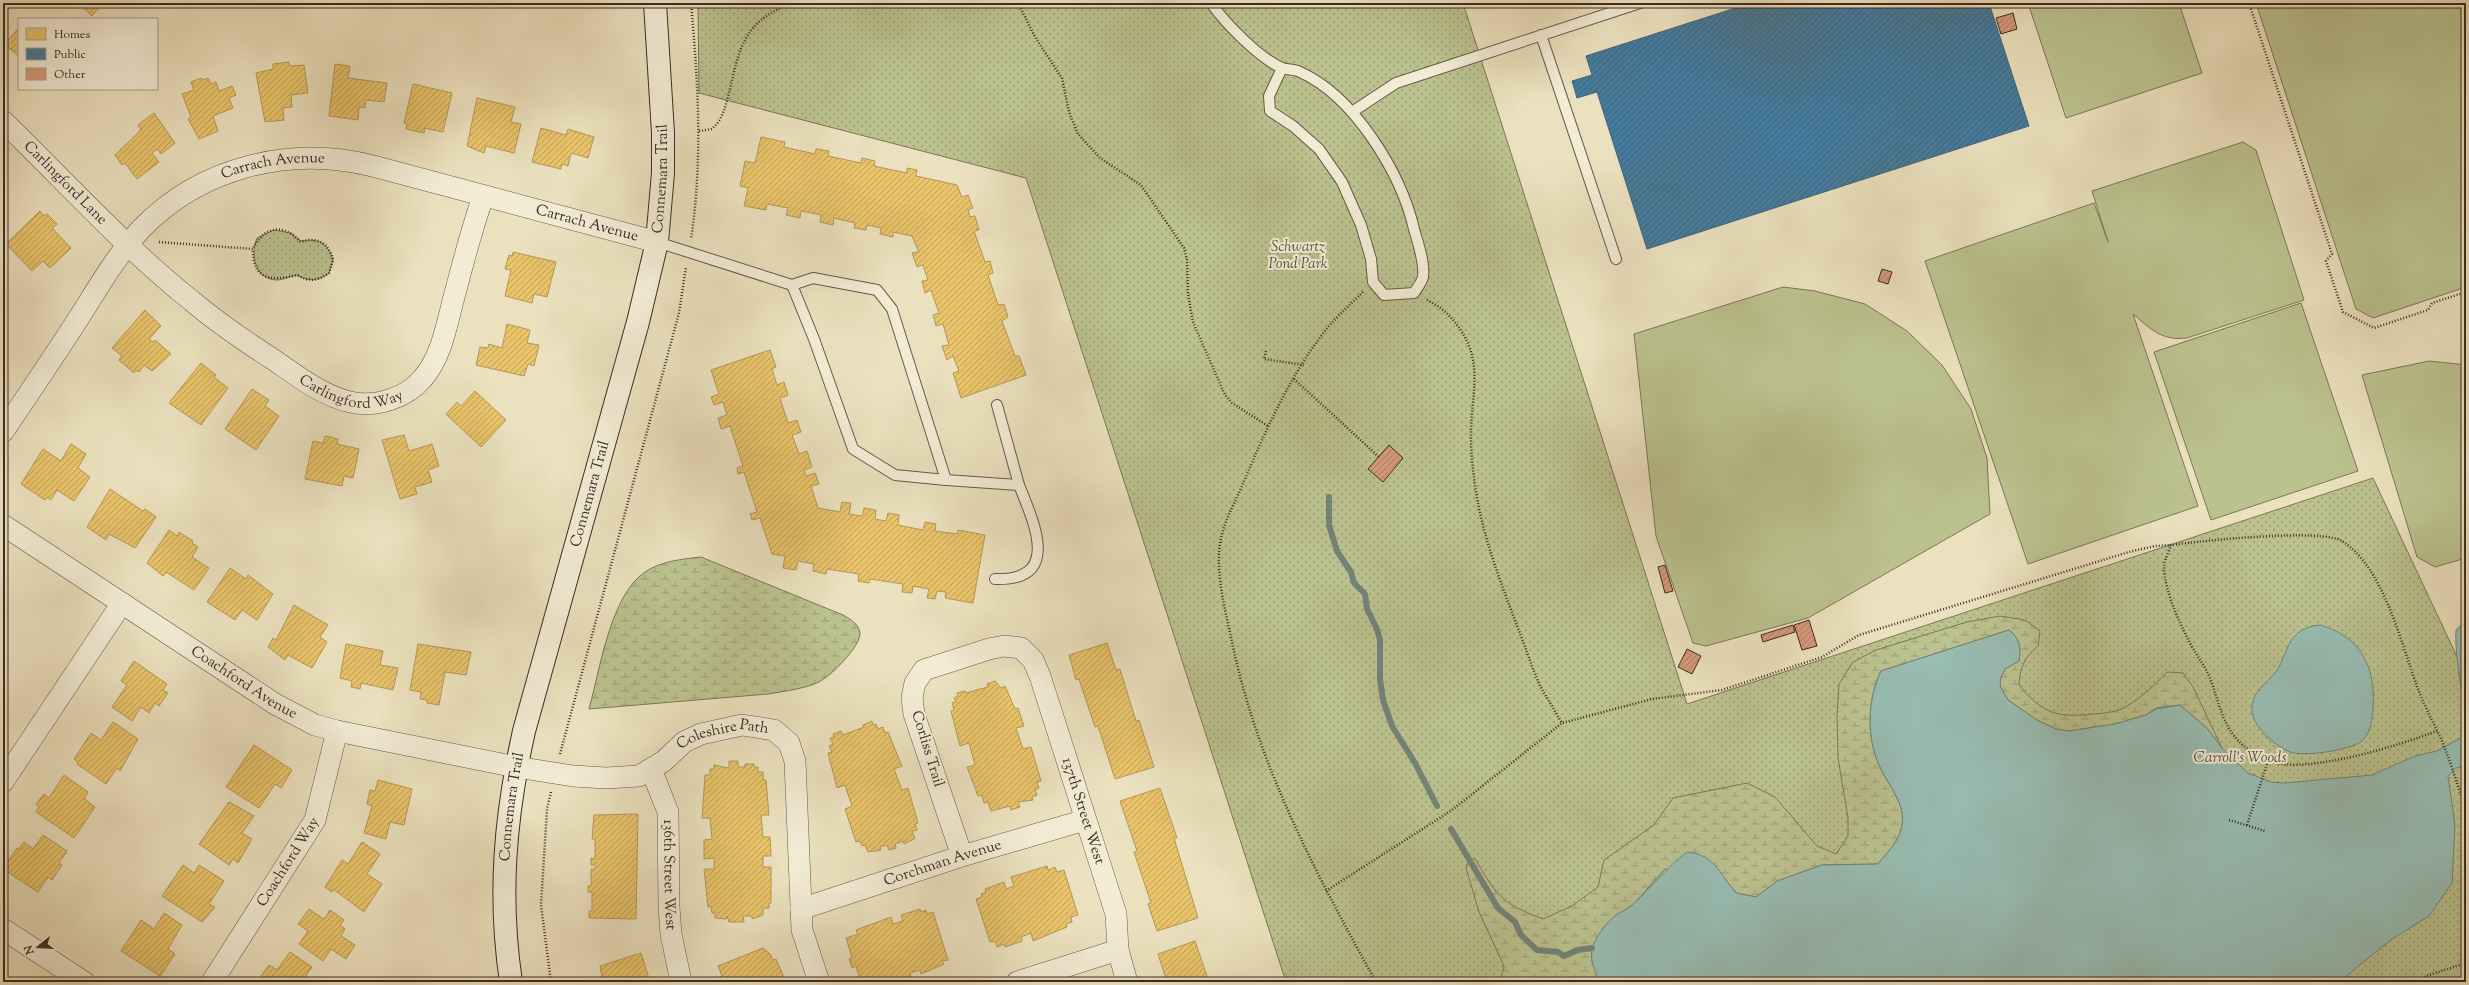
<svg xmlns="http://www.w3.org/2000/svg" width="2469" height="985" font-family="'Sorts Mill Goudy',serif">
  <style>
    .grass { fill: url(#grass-dots); stroke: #7c7659 }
    .wetland { fill: url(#wetland-marsh); stroke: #7c7659 }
    .garden { fill: #bbc28f; stroke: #7c7659 }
    .water { fill: #98bdb3; stroke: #738379 }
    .homes { fill: url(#homes-hatch); stroke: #b59655 }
    .public { fill: url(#public-hatch); stroke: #426378 }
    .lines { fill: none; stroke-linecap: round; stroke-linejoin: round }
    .stream { stroke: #738379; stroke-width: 6 }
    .building { fill: url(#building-hatch); stroke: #3c2b23 }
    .lane-casing { stroke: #68584a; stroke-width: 12 }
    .street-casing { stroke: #68584a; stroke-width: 22 }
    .secondary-casing { stroke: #3c2b23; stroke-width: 24 }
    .path { stroke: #3c2b23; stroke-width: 2.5; stroke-dasharray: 1 2; stroke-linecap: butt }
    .lane { stroke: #f2ecd5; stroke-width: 10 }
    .street { stroke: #f2ecd5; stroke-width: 21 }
    .secondary { stroke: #f2ecd5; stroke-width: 22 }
    .labels { text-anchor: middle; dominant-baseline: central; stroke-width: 4; stroke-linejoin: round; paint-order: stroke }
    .street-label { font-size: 15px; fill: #3c2b23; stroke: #f2ecd5 }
    .park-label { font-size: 15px; font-style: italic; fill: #5c513e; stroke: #f2ecd5 }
  </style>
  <defs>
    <pattern id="grass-dots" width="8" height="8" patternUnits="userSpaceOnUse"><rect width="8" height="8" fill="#bbc28f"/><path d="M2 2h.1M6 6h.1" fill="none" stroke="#999e74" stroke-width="1.8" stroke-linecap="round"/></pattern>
    <pattern id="wetland-marsh" width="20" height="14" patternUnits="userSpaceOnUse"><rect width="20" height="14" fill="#bbc28f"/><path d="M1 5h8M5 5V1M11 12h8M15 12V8" fill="none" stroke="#999e74"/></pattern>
    <pattern id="homes-hatch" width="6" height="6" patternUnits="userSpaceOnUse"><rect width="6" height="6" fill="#e9c46a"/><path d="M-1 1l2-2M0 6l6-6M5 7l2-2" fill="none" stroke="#be9f57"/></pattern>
    <pattern id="public-hatch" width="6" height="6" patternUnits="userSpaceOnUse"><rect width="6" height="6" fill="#457b9d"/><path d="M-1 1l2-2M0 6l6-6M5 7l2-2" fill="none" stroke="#3b6580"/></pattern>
    <pattern id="building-hatch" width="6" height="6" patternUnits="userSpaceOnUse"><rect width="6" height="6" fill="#d69a7b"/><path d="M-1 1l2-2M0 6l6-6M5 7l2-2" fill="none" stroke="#af7e64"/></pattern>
  </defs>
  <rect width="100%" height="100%" fill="#ebe1be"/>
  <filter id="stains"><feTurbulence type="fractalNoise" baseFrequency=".005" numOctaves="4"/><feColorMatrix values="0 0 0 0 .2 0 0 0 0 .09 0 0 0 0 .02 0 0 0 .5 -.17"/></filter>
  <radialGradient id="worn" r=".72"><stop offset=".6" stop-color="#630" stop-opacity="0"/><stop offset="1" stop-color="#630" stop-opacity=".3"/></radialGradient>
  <g class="grass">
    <path d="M698 3H1376L1377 6 1388 3H1463L1687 704 2373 478 2466 676V982H1286L1026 178 699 93Z"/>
    <path d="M274 230 290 233 301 241C318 238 328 243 333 260L329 273C318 281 309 282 297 275 291 276 285 279 279 280 255 281 250 255 257 238Z"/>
  </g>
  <g class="wetland">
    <path d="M701 557 843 615C850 619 859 624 860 633 861 646 831 676 819 682 804 689 785 691 768 694L589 709C600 670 610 596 645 572 661 561 683 559 701 557Z"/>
    <path d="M2000 616 2025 620 2040 631 2038 646C2024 658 2020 667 2019 685 2043 714 2057 718 2094 714 2105 713 2118 712 2127 706 2142 697 2155 685 2167 672L2183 673 2193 687 2222 748 2207 728 2180 705 2156 708 2146 715 2115 724 2069 731 2056 729 2037 720 2008 700 2000 686 2001 677 2005 669 2019 661C2021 647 2020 639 2009 630L1881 671C1867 700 1866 740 1881 769 1889 786 1906 805 1902 825 1900 840 1887 853 1878 864L1822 865 1778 881 1756 897 1736 893 1725 879 1665 869 1631 907 1615 916 1592 948V961L1600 982H1500L1504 966 1479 912 1466 868 1470 858 1476 860C1497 897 1503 904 1543 919L1572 906 1598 887 1604 860 1654 825 1673 798 1747 783 1775 797 1817 846 1836 854 1848 836V818L1838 758 1837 715 1839 684 1853 662 1876 650 1967 622Z"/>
  </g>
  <g class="garden">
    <path d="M2028 3H2179L2202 73 2066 118Z"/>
    <path d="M2256 3H2466V287L2373 318 2356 309Z"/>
    <path d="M2243 142 2256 150 2304 300 2187 338C2161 341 2151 329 2133 314L2198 506 2028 564 1925 261 2094 203 2108 242 2092 191Z"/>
    <path d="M1783 287 1815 291 1865 304 1907 331 1942 365 1971 409 1987 458 1990 514 1808 618 1706 646 1693 643 1656 536 1634 334Z"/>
    <path d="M2301 303 2358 471 2211 520 2154 352Z"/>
    <path d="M2429 361 2466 365V558L2435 567 2417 557 2362 375Z"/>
  </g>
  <g class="water">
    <path d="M2466 620V766L2456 768 2448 776 2455 825 2452 883 2429 916 2392 939 2339 982H1600C1595 972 1590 961 1592 950 1593 939 1608 921 1616 915 1621 912 1627 909 1632 905 1651 888 1666 868 1687 852 1715 855 1719 873 1736 893L1756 897 1777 881 1822 865 1878 864C1887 853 1900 840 1902 825 1906 805 1889 786 1881 769 1866 740 1867 700 1881 671L2009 630C2020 639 2021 647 2019 661L2005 669 2001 677 2000 686 2008 700 2037 720 2056 729 2069 731 2115 724 2146 715 2156 709 2180 705 2207 728 2222 748 2248 773 2271 782 2285 783 2372 775 2415 756 2437 751 2462 737C2468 701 2454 666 2456 630Z"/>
    <path d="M2320 625C2361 636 2376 668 2373 708 2372 720 2371 730 2364 739 2355 750 2307 756 2294 753 2277 749 2249 725 2252 706 2254 687 2273 681 2280 665 2290 643 2292 628 2320 625Z"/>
  </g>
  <g class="homes">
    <path d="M78 3H103L92 16Z"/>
    <path d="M18 29H19V56L4 44Z"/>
    <path d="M289 62 290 66 304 65 308 93 291 95 292 107 283 108 284 120 265 122 256 73 273 69V64Z"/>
    <path d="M335 64 350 66 348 78 387 83 384 102 366 100 365 108 359 107 358 120 329 116Z"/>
    <path d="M201 78 202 80 208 78 211 84 216 82 219 91 232 86 236 95 229 98 233 108 213 116 218 131 199 139 188 119 191 117 182 94 194 90 191 82Z"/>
    <path d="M413 84 452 93 443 132 425 128 424 133 406 129 407 124 404 123Z"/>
    <path d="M477 98 515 107 511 122 521 124 514 153 486 146 484 153 467 146Z"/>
    <path d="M154 113 175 143 161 154 157 149 152 153 159 162 137 179 125 163 122 165 115 155 141 130 138 125Z"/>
    <path d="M541 128 566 135 568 129 594 137 588 158 571 153 568 166 562 164 561 169 532 162Z"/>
    <path d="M761 137 785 142 784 147 815 154 816 149 829 151 828 156 861 163 862 158 875 161 874 166 907 173V168L917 170 916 176 957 185 962 197 968 195 973 208 968 210 970 217 975 216 979 230 974 231 985 262 990 261 993 273 988 275 998 305 1004 304 1008 317 1002 321 1015 356H1019L1026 375 961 398 953 373 959 371 953 356 947 360 942 346 949 345 943 324 936 326 933 315 939 313 931 290 925 293 922 281 928 280 923 265 917 267 912 253 919 252 912 236 893 232V237L880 234 881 228 867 225 866 230 854 228 855 223 834 218 833 225 820 222 821 215 801 211 800 218 786 215 788 208 767 204 766 210 744 206 748 188 740 186 745 161 755 163Z"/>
    <path d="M40 211 44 216 47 214 57 224 52 228 71 248 50 268 43 261 32 271 6 244Z"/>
    <path d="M513 252 556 262 547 297 534 294 532 303 505 296 511 270 505 269 509 255 512 256Z"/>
    <path d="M145 310 161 326 149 339 153 342 155 340 171 354 152 371 144 365 139 372 136 370 134 373 119 360 122 356 112 348Z"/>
    <path d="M507 324 530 330 527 343 539 345 534 366 528 364 524 376 476 365 480 347 488 348 489 344 502 348Z"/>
    <path d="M770 350 776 367 772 369 777 385 784 382 788 395 780 398 788 423 797 420 801 432 792 435 799 454 807 451 812 467 804 470 806 476 815 473 819 484 811 486 818 508 840 512 842 502 851 503 849 514 862 516 864 508 876 510 875 519 886 521 888 513 899 515 898 525 923 530 925 522 936 524 935 531 957 534 958 530 985 535 973 603 945 598 946 592 937 591 935 599 927 598 929 589 913 586 912 593 902 592 903 584 870 579 869 583 858 581 859 574 827 569 826 574 813 571 814 564 798 561 796 570 783 568 785 556 772 554 760 518 752 520 750 514 757 512 744 472 738 474 737 468 743 466 730 426 721 429 718 418 727 415 723 402 714 405 711 397 719 394 711 370Z"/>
    <path d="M201 363 216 375 214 377 228 388 201 425 169 403Z"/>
    <path d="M252 389 269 400 265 406 279 416 256 450 225 429Z"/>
    <path d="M475 391 506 420 481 447 446 414 457 402 461 406Z"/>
    <path d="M404 435 409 451 432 444 439 466 428 470 432 482 415 487 417 494 400 499 382 440Z"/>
    <path d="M325 436 338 439 337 444 359 449 353 478 344 476 342 486 305 479 313 441 323 443Z"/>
    <path d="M71 444 86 454 78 468 90 477 74 501 57 490 51 500 47 497 45 500 21 484 43 449 61 461Z"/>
    <path d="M110 489 143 511 145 509 156 517 135 548 109 534 106 540 87 527Z"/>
    <path d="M169 530 177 536 179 532 193 541 192 543 198 547 192 557 209 568 194 590 166 572 163 576 147 563Z"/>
    <path d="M230 568 246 579 248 575 273 594 257 620 242 610 235 620 207 602Z"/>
    <path d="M294 605 328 625 320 637 327 642 312 668 288 655 285 660 268 647 273 638 276 640Z"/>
    <path d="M1107 643 1116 670 1120 669 1136 721 1139 720 1154 767 1115 779 1098 726 1095 727 1079 679 1076 680 1069 655Z"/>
    <path d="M346 644 383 651 380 665 398 668 393 690 361 683 360 689 351 687 352 681 340 678Z"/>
    <path d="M418 644 471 652 466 675 445 672 439 705 427 703V700L420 699 421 692 410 690Z"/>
    <path d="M134 661 167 684 163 690 168 693 159 706 155 703 149 713 141 707 132 721 112 707 127 685 121 681Z"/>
    <path d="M995 681 1001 688 1005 686 1015 709 1018 708 1024 726 1016 728 1023 749 1031 747 1041 781 1037 782 1039 788 1035 790 1037 795 1032 797 1033 800 1018 802 1020 807 1011 810 1010 806 991 811 988 802 984 803 982 795 978 796 967 767 975 765 969 743 960 746 951 711 954 710 952 703 956 702 954 698 958 696 957 693 965 691 966 693 988 687 987 684Z"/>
    <path d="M872 721 873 725 876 724 878 729 883 727 885 733 888 732 902 766 894 769 902 790 908 788 918 823 915 824 917 830 912 831 915 838 912 840 904 844 903 841 895 844 896 848 889 850 887 845 880 847 881 850 868 852 865 845 862 846 860 841 856 842 845 809 852 806 845 785 837 788 828 753 832 752 829 746 833 744 830 738 834 737 833 734 841 731 843 735 864 727 863 725Z"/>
    <path d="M113 722 138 739 120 771 117 768 106 784 77 764 78 762 74 759 91 733 101 740Z"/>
    <path d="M254 745 292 770 281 788 275 784 259 808 226 787Z"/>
    <path d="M729 761H738V767H745V764H754V767H758V772H763V780H766L769 815H761L763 837H770L771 856H763V867H771V903H769V908H763V915L752 919V916H743L744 922H729L727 916 726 919 715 918V913H712L711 906 708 907 704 869H714V858L704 859V840L712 839 710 818H702L705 775H710V769H714V765L729 768Z"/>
    <path d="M64 775 88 792 84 799 95 807 74 838 36 812 39 807 36 804 44 794 49 798Z"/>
    <path d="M378 780 412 789 404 825 390 822 386 839 364 833 372 806 367 804 370 790 375 791Z"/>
    <path d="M1160 788 1177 838H1174L1198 918 1157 931 1148 904 1151 903 1134 852 1137 851 1120 801Z"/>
    <path d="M229 802 254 816 242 833 252 839 238 863 233 859 229 865 199 844Z"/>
    <path d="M638 814 636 919 589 918V911H592V892H588V886H591V869H595V865H591V858L595 859V839H592L594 815Z"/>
    <path d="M43 835 67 851 59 863 62 865 52 880 48 877 38 892 3 869 17 848 19 849 24 842 33 849Z"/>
    <path d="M362 842 380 854 367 874 382 884 364 912 333 889 332 892 325 887 342 860 348 864Z"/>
    <path d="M183 865 194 873 199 865 224 881 209 904 215 907 202 922 162 896Z"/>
    <path d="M1047 866 1048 870 1055 867 1057 872 1064 870 1078 915 1071 917 1072 922 1066 924 1067 927 1033 941 1031 933 1021 937 1022 941 1005 947 1004 944 997 947 995 941 990 942 976 899 982 897 981 894 986 892 985 889 1004 882 1006 889 1014 886 1011 877Z"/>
    <path d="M309 909 324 919 330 910 344 920 340 925 345 929 341 936 355 945 346 959 331 949 323 961 299 944 308 931 298 924Z"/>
    <path d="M920 909 921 912 926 910 927 914 933 912 948 960 942 961 944 964 921 974 920 970 910 973 912 980 903 982H861L856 966 852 968 849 959 852 958 846 938 858 934 856 930 891 917 893 924 903 921 901 915Z"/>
    <path d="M164 913 182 925 168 949 175 954 160 976 121 951 141 920 154 929Z"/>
    <path d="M1195 941 1209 982H1167L1158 954Z"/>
    <path d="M763 948 770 954 773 960 776 959 786 982H720L719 977 722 976 718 966Z"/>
    <path d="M290 952 312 967 303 980 306 982H257L269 965 277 970Z"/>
    <path d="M641 953 650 982H603L600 966Z"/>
  </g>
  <path class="public" d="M1751 3H1989L2029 126 1647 249 1597 92 1577 98 1572 81 1592 75 1586 56Z"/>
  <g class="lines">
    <g class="stream">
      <path d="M1329 497V525L1337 551 1351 572 1354 583 1365 594 1367 609 1377 629 1380 640V679L1383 700 1392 726 1415 763 1437 806"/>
      <path d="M1451 829 1498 908 1515 922 1521 935 1537 950 1558 952 1564 956 1578 950 1592 948"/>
    </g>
  </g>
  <g class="building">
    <path d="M2013 13 2017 29 2001 34 1996 18Z"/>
    <path d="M1882 269 1892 272 1888 284 1878 281Z"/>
    <path d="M1389 445 1403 458 1383 482 1368 469Z"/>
    <path d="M1665 565 1673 591 1665 593 1658 567Z"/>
    <path d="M1809 620 1817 646 1802 650 1794 625Z"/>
    <path d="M1793 625 1795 632 1763 642 1761 635Z"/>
    <path d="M1687 649 1701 656 1692 674 1678 667Z"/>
  </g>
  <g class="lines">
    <g class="lane-casing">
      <g id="lane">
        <path d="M1211 3C1225 23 1259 58 1282 68 1288 70 1295 69 1300 72 1354 96 1401 173 1414 229 1418 243 1425 263 1423 277 1422 282 1417 288 1414 293L1384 295 1373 282 1371 259 1361 225 1342 182 1319 149 1293 126 1270 111 1269 96 1282 68"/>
        <path d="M1541 35 1616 259"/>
        <path d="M1352 112 1396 83 1640 3"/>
        <path d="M657 242 792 285 813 278 877 290 892 309 946 480 895 475 853 449 814 339 792 285"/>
        <path d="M997 405 1019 485"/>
        <path d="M946 480 1019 485C1034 523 1062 581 995 579"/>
      </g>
    </g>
    <g class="street-casing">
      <g id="street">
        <path id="s1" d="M3 121C65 181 124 247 192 301 218 323 246 342 274 360 297 376 323 396 350 402 375 408 407 398 423 378 441 357 446 328 453 301 462 266 471 231 483 197"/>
        <path id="s2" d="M3 432C29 393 55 355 80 316 99 286 117 255 141 229 201 167 290 145 373 166L657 242"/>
        <path id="s3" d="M3 525 275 704 315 725 337 731 516 767 573 776 606 778 639 776 664 761 684 742 701 734 742 725 774 730 789 743 795 761 802 930 819 982"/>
        <path id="s4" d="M651 769 668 812 669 907 671 934 681 982"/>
        <path d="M3 782 122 603"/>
        <path id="s5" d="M962 856 914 714 912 698 915 683 924 670 989 649 1004 646 1021 648 1033 660 1040 676 1116 914 1118 950 1127 982"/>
        <path id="s6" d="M801 909 962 856 1085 820"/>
        <path d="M3 929 84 982"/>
        <path id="s7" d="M212 982 315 820 337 731"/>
        <path d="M1017 982 1118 950"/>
      </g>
    </g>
    <g class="secondary-casing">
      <g id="secondary">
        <path id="s8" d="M511 982C498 895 505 817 524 731L638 322 657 242 663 173V133L655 3"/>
      </g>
    </g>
    <g class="path">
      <path d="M691 3C698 82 703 160 691 239"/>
      <path d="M1018 3 1035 37 1062 78 1069 112 1078 134 1100 158 1141 185 1184 248 1187 260 1188 294 1193 322 1225 395 1232 403 1268 426"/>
      <path d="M2249 3 2332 254 2326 261 2343 312 2374 328 2428 310 2432 303 2466 292"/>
      <path d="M699 131 712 129C723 119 725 107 729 93 740 46 743 23 791 3"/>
      <path d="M159 242 253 249C252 281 273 281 297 275 309 282 318 281 329 273L333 260C330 248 323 239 309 240 306 240 303 242 300 241 297 239 294 235 290 233 274 224 259 234 253 249"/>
      <path d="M1363 292C1350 305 1336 317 1325 331 1289 377 1265 432 1242 486 1232 509 1220 528 1219 554 1218 582 1225 610 1231 637 1256 762 1315 872 1376 982"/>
      <path d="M1427 300C1446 309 1461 326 1469 346 1480 373 1471 404 1471 433 1471 448 1472 463 1474 478 1482 545 1511 606 1533 669L1540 686 1562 723"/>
      <path d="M1266 351 1264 359 1304 365"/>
      <path d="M1294 379 1379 457"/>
      <path d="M2437 731C2397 746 2323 769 2281 764 2264 762 2246 750 2235 737 2217 715 2217 685 2202 663 2187 641 2163 592 2164 565 2165 559 2169 551 2171 545 2200 541 2321 528 2342 541 2384 567 2401 644 2418 689 2425 707 2434 724 2442 741 2451 763 2458 787 2466 809"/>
      <path d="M560 754 679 313 686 267"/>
      <path d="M551 792 547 809 541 905 551 982"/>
      <path d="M2229 820 2265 831"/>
      <path d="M2247 825 2268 761"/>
      <path d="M1326 891 1452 810 1562 723 1652 699 1722 690 1822 657 1859 635 2129 552 2155 546 2171 545"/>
      <path d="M2417 982 2426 976 2466 963"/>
    </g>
    <use href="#lane" class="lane"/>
    <use href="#street" class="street"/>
    <use href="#secondary" class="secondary"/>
  </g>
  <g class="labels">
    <g class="street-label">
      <text stroke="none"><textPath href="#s2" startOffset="396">Carrach Avenue</textPath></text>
      <text stroke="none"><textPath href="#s8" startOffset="823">Connemara Trail</textPath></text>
      <text stroke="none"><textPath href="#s1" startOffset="88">Carlingford Lane</textPath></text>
      <text stroke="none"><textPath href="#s2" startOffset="719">Carrach Avenue</textPath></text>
      <text stroke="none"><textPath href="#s1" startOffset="449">Carlingford Way</textPath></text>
      <text stroke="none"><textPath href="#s8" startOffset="499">Connemara Trail</textPath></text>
      <text stroke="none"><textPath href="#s3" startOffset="288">Coachford Avenue</textPath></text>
      <text stroke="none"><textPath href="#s3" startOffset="797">Coleshire Path</textPath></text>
      <text transform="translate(927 749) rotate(73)">Corliss Trail</text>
      <text stroke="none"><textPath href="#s8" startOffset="176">Connemara Trail</textPath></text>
      <text stroke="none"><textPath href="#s5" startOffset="474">137th Street West</textPath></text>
      <text stroke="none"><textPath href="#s7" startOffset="142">Coachford Way</textPath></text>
      <text stroke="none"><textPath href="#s6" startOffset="149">Corchman Avenue</textPath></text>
      <text stroke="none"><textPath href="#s4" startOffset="109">136th Street West</textPath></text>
    </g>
    <g class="park-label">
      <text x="1298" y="247">Schwartz<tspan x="1298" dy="17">Pond Park</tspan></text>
      <text x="2240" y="758">Carroll's Woods</text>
    </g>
  </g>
  <rect width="2469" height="985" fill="none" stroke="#ebe1be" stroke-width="16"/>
  <rect x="4" y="4" width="2461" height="977" fill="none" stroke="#3c2b23" stroke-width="2"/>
  <rect x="8" y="8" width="2453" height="969" fill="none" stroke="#3c2b23"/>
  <rect x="18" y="18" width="140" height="72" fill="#f2ecd5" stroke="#a99f8e"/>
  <rect x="26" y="28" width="20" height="12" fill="#e9c46a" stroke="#a99f8e"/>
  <text x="54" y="38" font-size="12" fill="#3c2b23">Homes</text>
  <rect x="26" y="48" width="20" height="12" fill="#457b9d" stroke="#a99f8e"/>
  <text x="54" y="58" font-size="12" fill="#3c2b23">Public</text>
  <rect x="26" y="68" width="20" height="12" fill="#d69a7b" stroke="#a99f8e"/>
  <text x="54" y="78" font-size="12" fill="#3c2b23">Other</text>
  <g transform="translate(38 947) rotate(252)" stroke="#f2ecd5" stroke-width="3" paint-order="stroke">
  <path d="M0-3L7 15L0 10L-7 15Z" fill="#3c2b23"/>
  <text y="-6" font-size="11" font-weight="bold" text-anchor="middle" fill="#3c2b23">N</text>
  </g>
  <rect width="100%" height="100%" filter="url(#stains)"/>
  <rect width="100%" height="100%" fill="url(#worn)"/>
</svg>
